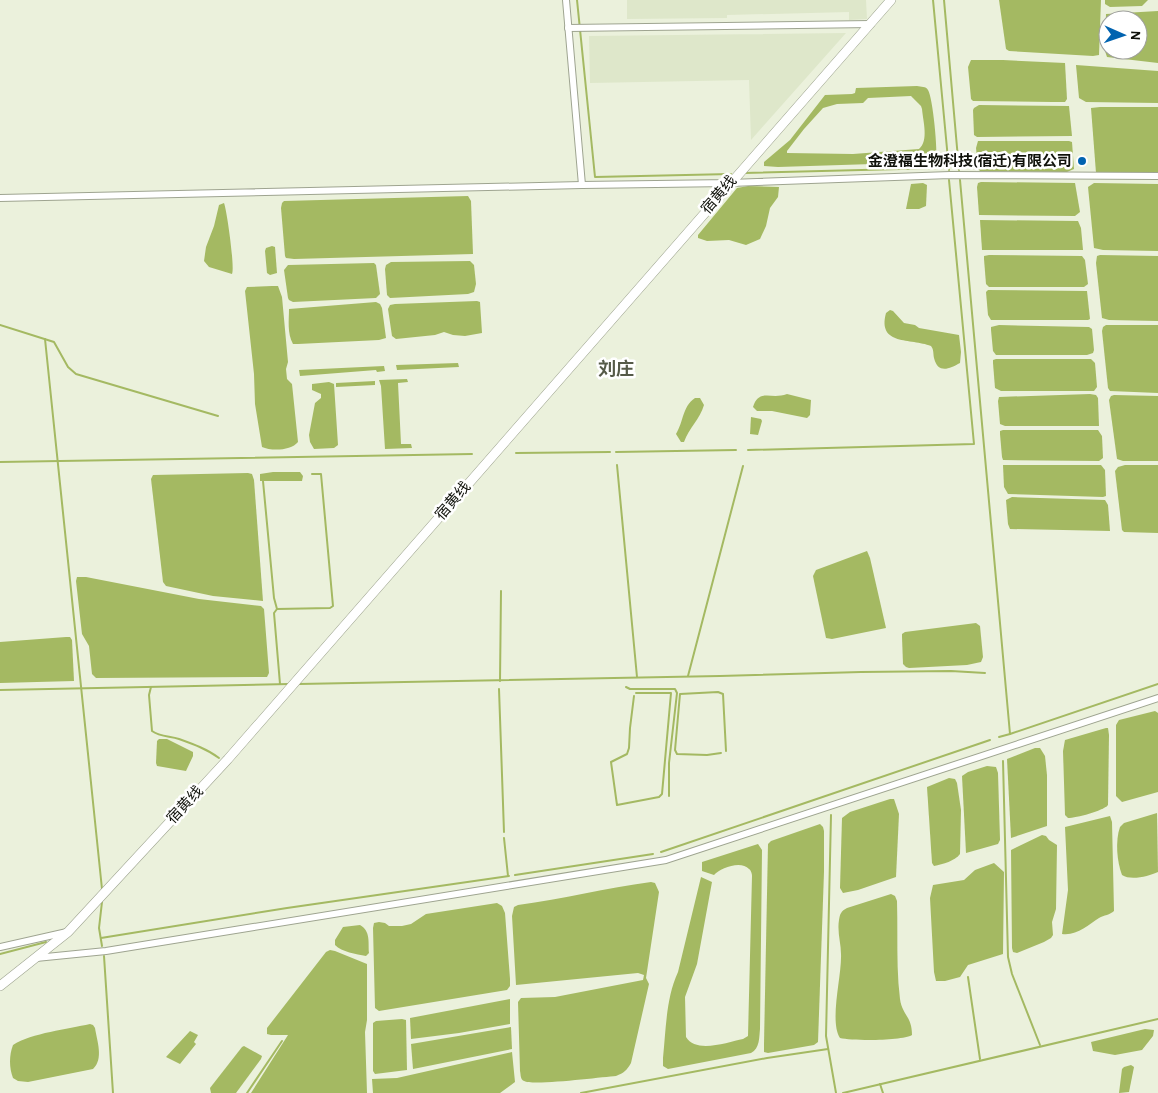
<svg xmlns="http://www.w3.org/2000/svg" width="1158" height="1093" font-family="'Alegreya Sans','Noto Sans SC',sans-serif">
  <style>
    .built { fill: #dee7ca }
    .water { fill: #a4b962; fill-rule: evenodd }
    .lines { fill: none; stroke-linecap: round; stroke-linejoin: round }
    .stream { stroke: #a4b962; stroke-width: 2 }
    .minor-casing { stroke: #9ea490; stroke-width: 8 }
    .secondary-casing { stroke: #9ea490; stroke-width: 10 }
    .minor { stroke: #fff; stroke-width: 6 }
    .secondary { stroke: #fff; stroke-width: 9 }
    .poi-dot { fill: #0163b0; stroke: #fff; stroke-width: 2 }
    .labels { text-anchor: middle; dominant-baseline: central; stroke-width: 5; stroke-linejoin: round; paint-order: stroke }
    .poi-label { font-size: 15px; font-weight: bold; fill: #10120b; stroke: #fff; text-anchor: end }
    .street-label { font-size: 15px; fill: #10120b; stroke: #fff }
    .quarter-label { font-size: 18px; font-weight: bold; fill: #555a48; stroke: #fff }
  </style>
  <rect width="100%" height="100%" fill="#ebf1dc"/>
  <g class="built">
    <path d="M627 0H866L867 19 849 20V12L727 15V18L627 19Z"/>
    <path d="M846 33 751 140 749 80 590 83 589 36Z"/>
  </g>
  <g class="water">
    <path d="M999 0H1101L1099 55 1093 56 1009 51 1006 49Z"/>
    <path d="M1105 0H1148L1142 6 1110 7 1105 4Z"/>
    <path d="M1158 11V63L1107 57 1105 51 1106 14ZM1108 20H1138V50H1108Z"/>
    <path d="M971 60H1003L1065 63 1067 99 1065 102H1053L973 101 971 99 968 67Z"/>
    <path d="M1076 65 1158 71V103L1086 102 1079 98Z"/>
    <path d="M917 86C921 87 926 86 928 90 933 98 938 152 936 162L778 167 764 166V162L790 140 825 95 852 94 855 93 856 88ZM911 96 921 106 922 109C923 121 929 141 919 149L853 154 787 153V151L804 129 823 108 837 104 863 103 868 98Z"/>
    <path d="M979 105 1069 106 1072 136 977 137 974 135 973 110 974 108Z"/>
    <path d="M1100 107H1158V173H1096L1091 108Z"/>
    <path d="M978 141H1069L1072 142 1074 169 1067 172 980 171 978 169 976 148Z"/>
    <path d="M981 182 1075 183 1080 212 1075 216 979 215 977 187 978 183Z"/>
    <path d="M923 183 927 185 926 206 919 209H906L911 184Z"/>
    <path d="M1094 183 1158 184V251L1103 250 1094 248 1088 187Z"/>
    <path d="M748 186 779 187 778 197 770 208 766 226 760 239 746 245 729 240 707 241 698 238V235L737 188Z"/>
    <path d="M468 196 471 201 473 254 294 259 286 258 285 256 281 208 282 203 284 201Z"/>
    <path d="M224 203C227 211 235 268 232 274L209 267 204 261 206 247 214 226 219 205Z"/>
    <path d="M980 220 1078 221 1081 228 1083 250H982Z"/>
    <path d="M272 246 275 247 277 273 270 275 267 273 265 251 266 248Z"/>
    <path d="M989 255 1082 256 1085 260 1088 284 1084 287H989L986 284 984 259V256Z"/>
    <path d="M1100 255 1158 256V321L1109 320 1102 318 1096 263 1097 256Z"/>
    <path d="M470 261 474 265 476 284 474 292 468 294 390 298 387 295 385 269 386 265 391 262Z"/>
    <path d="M374 263 376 265 380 294 376 298 293 302 289 300 288 298 284 270 288 265Z"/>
    <path d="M272 286H278L282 297 288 362 286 369 287 379 292 384 298 442C291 451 271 451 262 447L255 404 254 374 245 291 247 287Z"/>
    <path d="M988 290 1087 291 1090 319 1088 320H991L988 315 986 292Z"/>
    <path d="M477 301 480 302 482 333 465 336 453 335 444 332 435 335 396 339 392 336 388 309 390 305 395 304Z"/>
    <path d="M376 302 380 304 382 308 386 338 379 340 298 344H293C287 333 289 320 289 309Z"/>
    <path d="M890 310 893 311 904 323 915 325 919 328 959 335 961 352 960 363C949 369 938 374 934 358 933 353 934 350 931 346 911 338 877 346 886 313Z"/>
    <path d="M999 325 1089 327 1092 329 1094 350 1093 353 1087 355H996L993 351 991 330V327Z"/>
    <path d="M1106 325H1158V393L1110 391 1108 388 1102 331 1103 327Z"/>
    <path d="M996 359H1091L1095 363 1097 387 1094 391H1001L995 388 993 363V360Z"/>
    <path d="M458 363 459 367 397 370 396 365Z"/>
    <path d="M384 366 385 371 377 372 376 370 300 376 299 370Z"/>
    <path d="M407 379 408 382 398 383 401 444H411L412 448 385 449 381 386 379 380Z"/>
    <path d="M375 381V385L336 387V383Z"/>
    <path d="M329 382 334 384 338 445 334 448 314 449 310 442 309 435 315 403 321 398V394L312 390V384Z"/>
    <path d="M787 394 811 400 810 415 807 418 772 411H757L753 407C759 388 771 400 787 394Z"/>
    <path d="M1090 394 1096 395 1098 398 1099 426H1005L1000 424 998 401 999 397Z"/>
    <path d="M1114 395 1158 396V461H1123L1117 459 1109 400 1111 396Z"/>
    <path d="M695 398H700L704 405C700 419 689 428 684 442H681L676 434C684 421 682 407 695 398Z"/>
    <path d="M751 417 761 419 762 421 758 435 750 434Z"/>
    <path d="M1003 430H1098L1102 436 1103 458 1099 461 1003 460 1002 457 1000 434V431Z"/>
    <path d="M1003 465H1101L1105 470 1106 496 1103 497 1008 494 1004 487Z"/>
    <path d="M1125 465H1158V533L1124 532 1122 530 1115 471 1118 467Z"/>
    <path d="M273 472H300L303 476 302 481H260V474Z"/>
    <path d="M248 473 252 474 254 480 263 601 213 596 166 586 163 582 151 479 153 475Z"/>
    <path d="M1012 497 1105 500 1108 505 1110 531 1010 529 1008 524 1006 500Z"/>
    <path d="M867 551 870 558 886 628 832 639 826 638 814 581 813 576 816 570Z"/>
    <path d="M77 577H86L199 599 261 606 264 609 269 673 267 677 96 678 92 674 89 646 82 634 76 581Z"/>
    <path d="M976 623 980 626 983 657 981 662 967 665 909 668 906 667 903 664 902 637V634L905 632Z"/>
    <path d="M66 637H70L72 640 74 681 0 683V642Z"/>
    <path d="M1155 711 1158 713V792L1122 802 1116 796V725L1119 720Z"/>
    <path d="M1106 728H1108L1109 735 1108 805C1103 811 1076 818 1068 818L1065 815 1063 751 1065 740Z"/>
    <path d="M159 739H167L193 752V756L186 771 157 766 156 763 157 741Z"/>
    <path d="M1035 748H1040L1045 756 1047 775V826L1011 838 1007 759Z"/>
    <path d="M987 766 996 767 998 773 1000 840 998 844 966 853 962 776 968 772Z"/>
    <path d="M949 778 955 779 957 783 961 810 960 854C955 861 943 864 934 866L932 863 927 787Z"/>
    <path d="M890 799H894L899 814 896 877 858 890 843 893 840 888 842 818 850 812Z"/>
    <path d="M1157 813 1158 872C1149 876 1131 881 1122 875 1117 862 1115 841 1120 827L1124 823Z"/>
    <path d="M1110 816 1112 822 1114 911C1110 915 1104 915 1099 918 1088 925 1077 936 1062 934L1068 890 1065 827Z"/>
    <path d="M820 824 823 827 824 831V872L818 1042 814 1045 768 1053 764 1052V1044L768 844 771 841Z"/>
    <path d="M1042 835 1046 836 1049 840 1057 845 1056 909 1052 922 1053 935 1051 938 1044 942 1017 953 1013 952 1012 948 1011 850Z"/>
    <path d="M758 844 762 850 760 1029C759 1038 760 1048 751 1053L668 1069 663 1066V1058C666 1029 666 998 678 972L701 877 712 882 697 964 685 997 686 1037C696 1054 728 1042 743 1039L748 1036 752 876C752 874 751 870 749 869 741 860 720 868 714 875L702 871V862Z"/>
    <path d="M994 863 1004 872 1003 954 968 965 960 977 945 981H936L934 972 930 898 933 885 964 880 975 870Z"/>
    <path d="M651 882 655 883 659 892 646 978 649 984 631 1063C627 1070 624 1073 616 1076 602 1077 533 1086 524 1081 520 1079 521 1075 520 1071L518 1002 521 998 555 997 643 980 644 975 638 973 516 985 512 916 514 907 518 905C563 899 606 888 651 882Z"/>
    <path d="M891 894 895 896 897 901C898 934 896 967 900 999 902 1015 912 1016 912 1035 902 1041 853 1041 840 1038 829 1021 842 976 841 954 841 943 837 932 839 920 840 914 841 911 847 908Z"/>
    <path d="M497 903 502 906 505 913 510 979V986L507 990 385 1010 379 1011 375 1008 373 928 374 923 379 922 385 923 389 926H402L411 924 426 914Z"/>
    <path d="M360 925C371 931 368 943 369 953L366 956C356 954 342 952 335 945V940L343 927Z"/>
    <path d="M330 950 335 951 367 964V1020L365 1032 367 1093H251L288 1035H271L267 1034V1028L326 952Z"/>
    <path d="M510 999V1024L459 1033 411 1039 410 1018Z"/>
    <path d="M402 1019 406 1020 407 1070 375 1074 373 1071V1023L376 1021Z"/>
    <path d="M90 1024 93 1025 95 1028C97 1041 104 1059 93 1069L28 1082 18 1081 13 1078C9 1068 9 1055 13 1045 32 1033 68 1029 90 1024Z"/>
    <path d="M511 1027 512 1049 413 1069 411 1044Z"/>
    <path d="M1145 1029 1154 1030 1153 1036 1142 1050 1115 1055 1093 1051 1091 1042Z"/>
    <path d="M190 1031 198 1035 194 1042 196 1044 180 1064 166 1057Z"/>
    <path d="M244 1046 262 1056 261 1059 236 1093H211L210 1088 242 1047Z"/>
    <path d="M512 1052 515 1082 500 1093H373L372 1079 397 1078Z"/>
    <path d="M1131 1065 1134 1067 1129 1092 1119 1093 1122 1069 1124 1067Z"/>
  </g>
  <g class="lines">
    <g class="stream">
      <path d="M577 0 595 177 731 174"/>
      <path d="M933 0 949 170"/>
      <path d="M944 0 959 170"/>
      <path d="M744 173 941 168"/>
      <path d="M960 180 1010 734 1158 684"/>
      <path d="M0 325 54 342 68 367 76 374 218 416"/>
      <path d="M45 339 102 889"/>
      <path d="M748 450 974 444 949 180"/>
      <path d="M616 452 736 450"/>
      <path d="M516 453 610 452"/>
      <path d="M0 462 472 454"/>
      <path d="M617 465 637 677"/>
      <path d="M263 481 274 598 277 609 330 608 333 606 321 474H312"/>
      <path d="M277 609 274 613 280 684"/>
      <path d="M688 676 743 466"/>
      <path d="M500 681 501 591"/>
      <path d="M299 684 720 676 861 672 951 671 985 673"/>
      <path d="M151 687 149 695 152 731C160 737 170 736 179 739 193 744 207 749 219 758"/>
      <path d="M626 687 630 689H675L677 693 669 763V796"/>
      <path d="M499 689 504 832"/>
      <path d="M0 690 289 684"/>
      <path d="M634 696 630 728 629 748 627 754 611 762 617 805 659 797 662 794 671 693H636"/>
      <path d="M999 737 1010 734"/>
      <path d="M721 753 707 755 677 754 675 750 680 694 718 692 723 694 726 751"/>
      <path d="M1003 761 1008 957 1012 974 1040 1045"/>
      <path d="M831 815 826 1036 836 1093"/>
      <path d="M504 838 508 876"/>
      <path d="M661 852 990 740"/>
      <path d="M515 875 653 854"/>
      <path d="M102 902 99 928 102 946"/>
      <path d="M101 938 287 908 509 876"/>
      <path d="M0 954 46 942"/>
      <path d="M104 956 113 1093"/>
      <path d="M968 977 980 1059"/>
      <path d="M880 1084 883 1093"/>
      <path d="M247 1093 282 1041"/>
      <path d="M581 1093 767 1058 828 1049"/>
      <path d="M843 1093 1158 1019"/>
    </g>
    <g class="minor-casing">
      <g id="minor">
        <path d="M566 0 582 185 730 183 950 175 1158 176"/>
        <path d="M568 28 871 24"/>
        <path d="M0 198 582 185"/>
        <path d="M0 947 67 932"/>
        <path d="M36 958 106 951 666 860 1158 698"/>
      </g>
    </g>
    <g class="secondary-casing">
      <path id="secondary" d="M0 986 68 932 228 759 891 0"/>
    </g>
    <use href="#minor" class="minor"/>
    <use href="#secondary" class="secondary"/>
  </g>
  <circle class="poi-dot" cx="1082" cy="161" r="5"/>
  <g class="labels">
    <g class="poi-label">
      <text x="1072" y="161">金澄福生物科技(宿迁)有限公司</text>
    </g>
    <g class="street-label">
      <text transform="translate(719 195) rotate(-49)">宿黄线</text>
      <text transform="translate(453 501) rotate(-49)">宿黄线</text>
      <text transform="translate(185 805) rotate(-47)">宿黄线</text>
    </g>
    <g class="quarter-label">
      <text x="616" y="370">刘庄</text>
    </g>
  </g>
  <g transform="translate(1123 35) rotate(92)"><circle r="24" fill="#ffffff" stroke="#9fa09d"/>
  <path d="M0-4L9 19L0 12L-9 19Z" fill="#0163b0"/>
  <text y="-8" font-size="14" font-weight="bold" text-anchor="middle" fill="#10120b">N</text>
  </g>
</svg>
